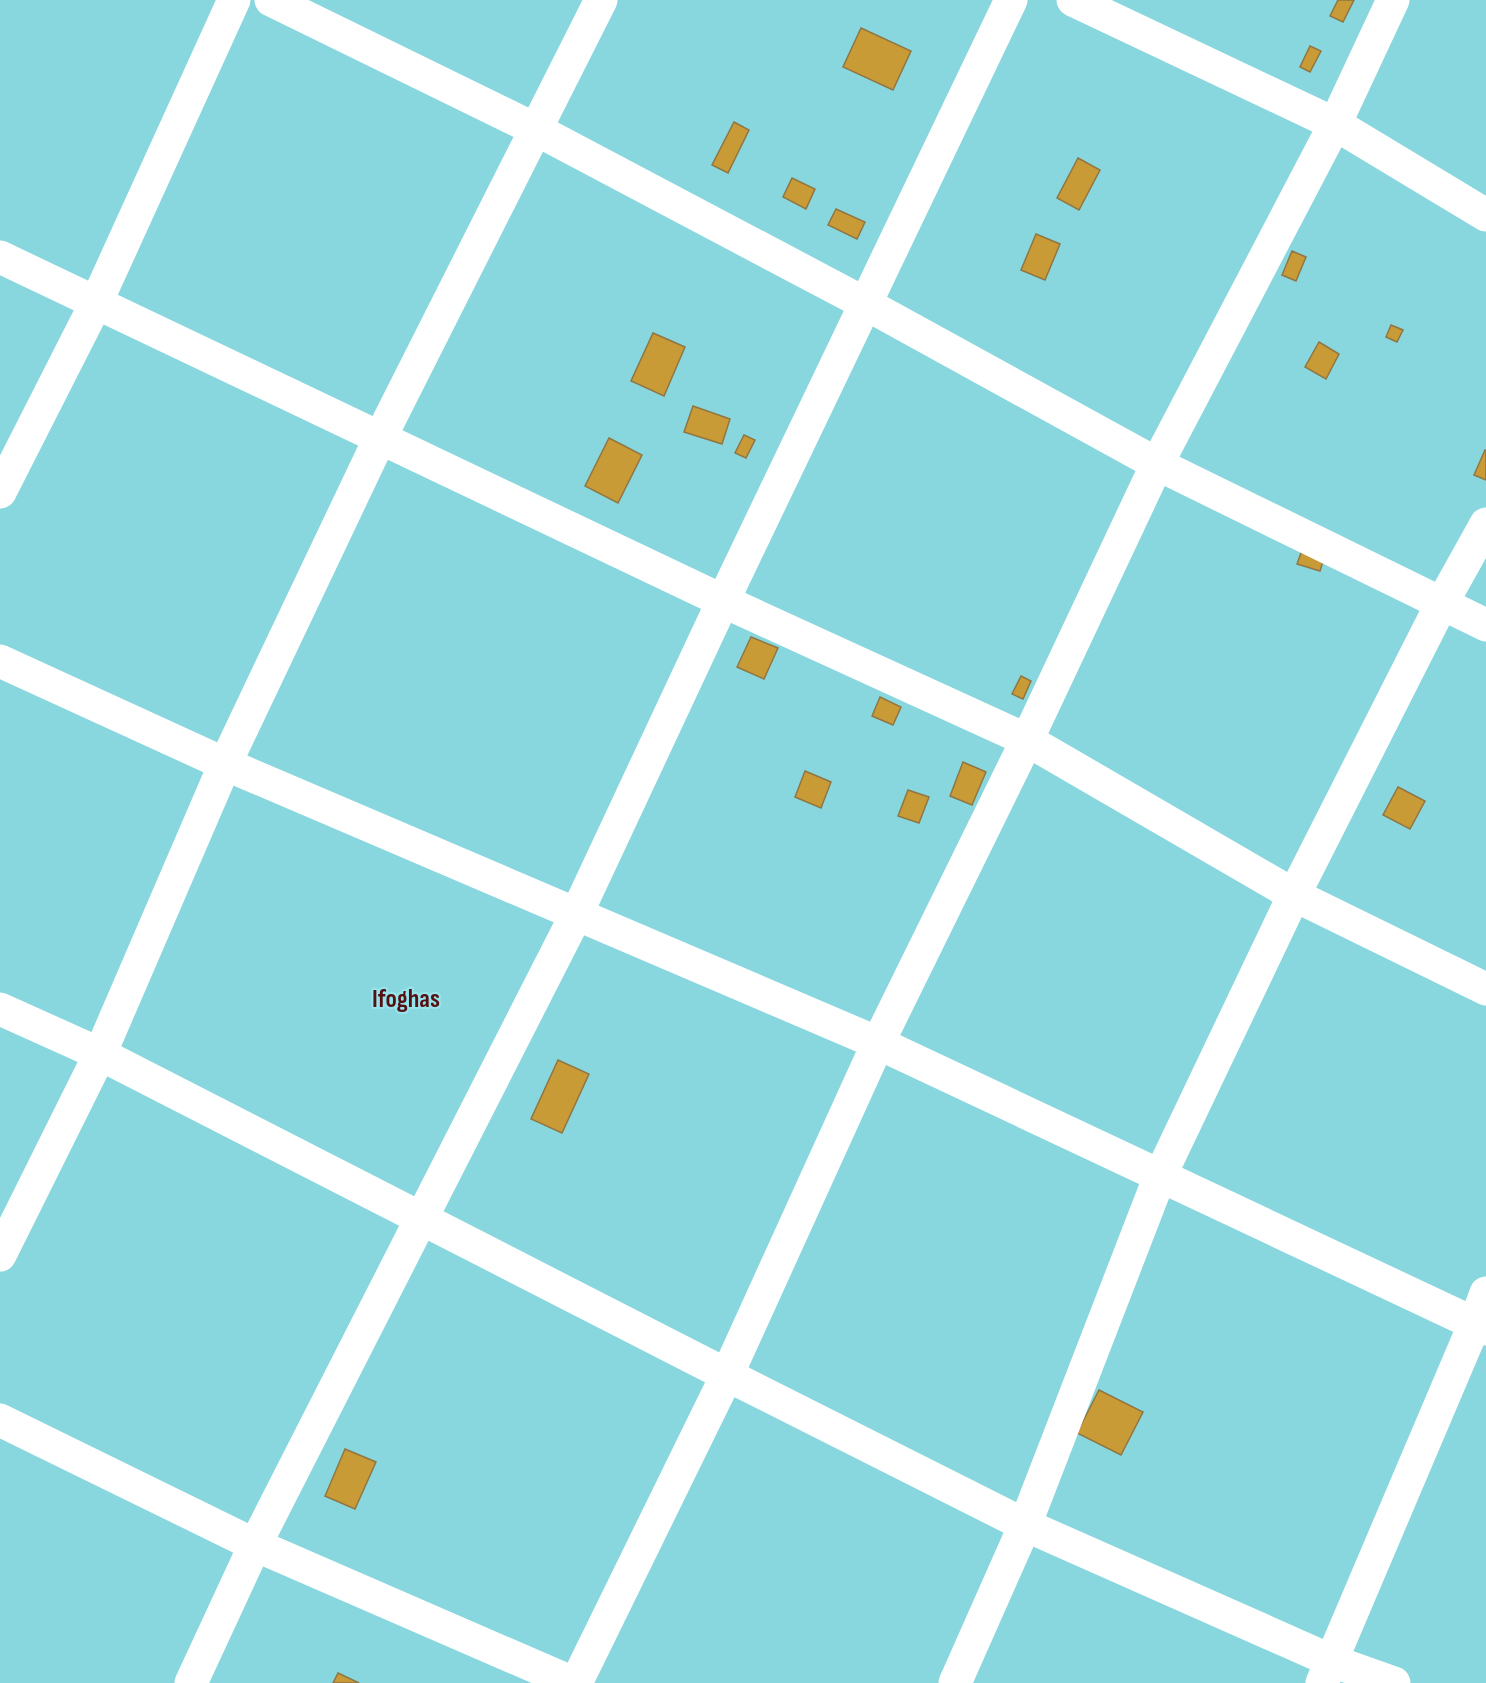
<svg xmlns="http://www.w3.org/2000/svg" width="1486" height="1683" font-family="'Sofia Sans Condensed',sans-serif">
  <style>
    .building { fill: #c89b37; stroke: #907642; stroke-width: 1.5 }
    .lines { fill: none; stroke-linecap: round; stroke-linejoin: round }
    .street { stroke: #fff; stroke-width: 33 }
    .labels { text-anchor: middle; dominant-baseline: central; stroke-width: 4.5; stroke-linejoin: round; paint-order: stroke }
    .quarter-label { font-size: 26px; font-weight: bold; fill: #551014; stroke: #96e4eb }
  </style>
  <rect width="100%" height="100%" fill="#89d7de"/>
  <g class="building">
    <path d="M1338 0H1354L1343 22 1330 16Z"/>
    <path d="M861 28 911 51 893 90 843 67Z"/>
    <path d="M1310 46 1321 51 1310 72 1300 67Z"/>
    <path d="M734 122 749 130 728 173 712 165Z"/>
    <path d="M1078 158 1100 170 1079 210 1057 198Z"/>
    <path d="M792 178 815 189 806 209 783 197Z"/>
    <path d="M836 209 865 222 857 239 828 225Z"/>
    <path d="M1036 234 1060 244 1045 280 1021 270Z"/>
    <path d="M1292 251 1306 257 1296 281 1282 275Z"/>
    <path d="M1391 325 1403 330 1397 342 1386 337Z"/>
    <path d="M653 333 685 347 664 396 631 381Z"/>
    <path d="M1319 342 1339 354 1326 379 1305 367Z"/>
    <path d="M693 406 730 419 722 444 684 432Z"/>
    <path d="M744 435 755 440 746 458 735 453Z"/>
    <path d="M609 438 642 455 618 503 585 486Z"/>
    <path d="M1485 450H1486V480L1474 475Z"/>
    <path d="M1302 550 1324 558 1320 571 1297 564Z"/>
    <path d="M751 637 778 648 764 679 737 667Z"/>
    <path d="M1021 676 1031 681 1023 699 1012 694Z"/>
    <path d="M880 697 901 707 893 725 872 716Z"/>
    <path d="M963 762 986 772 972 805 950 796Z"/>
    <path d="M805 771 831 782 821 808 795 797Z"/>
    <path d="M1398 787 1425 801 1410 829 1383 815Z"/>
    <path d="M908 790 929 797 919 823 898 816Z"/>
    <path d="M558 1060 589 1074 562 1133 531 1119Z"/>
    <path d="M1099 1390 1143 1412 1121 1455 1077 1433Z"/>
    <path d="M345 1449 376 1462 355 1509 325 1496Z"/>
    <path d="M338 1673 359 1683H333Z"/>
  </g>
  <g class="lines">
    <g class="street">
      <path d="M271 0 537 130 866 304 1157 464 1486 625"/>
      <path d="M1073 0 1335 124 1486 215"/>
      <path d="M0 257 723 601 1027 740 1294 895 1486 989"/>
      <path d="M0 492 96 303 234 0"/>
      <path d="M0 661 225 764 878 1043 1486 1329"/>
      <path d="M0 1009 100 1054 727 1375 1025 1525 1332 1661 1394 1683"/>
      <path d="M0 1255 100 1054 225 764 380 438 601 0"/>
      <path d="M0 1420 255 1545 573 1683"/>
      <path d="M191 1683 255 1545 576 915 723 601 1011 0"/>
      <path d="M576 1683 727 1375 878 1043 1027 740 1157 464 1335 124 1393 0"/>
      <path d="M955 1683 1025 1525 1160 1176 1294 895 1442 603 1486 524"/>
      <path d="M1322 1683 1475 1323 1486 1293"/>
    </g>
  </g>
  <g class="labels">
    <g class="quarter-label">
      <text x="406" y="999">Ifoghas</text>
    </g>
  </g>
</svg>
